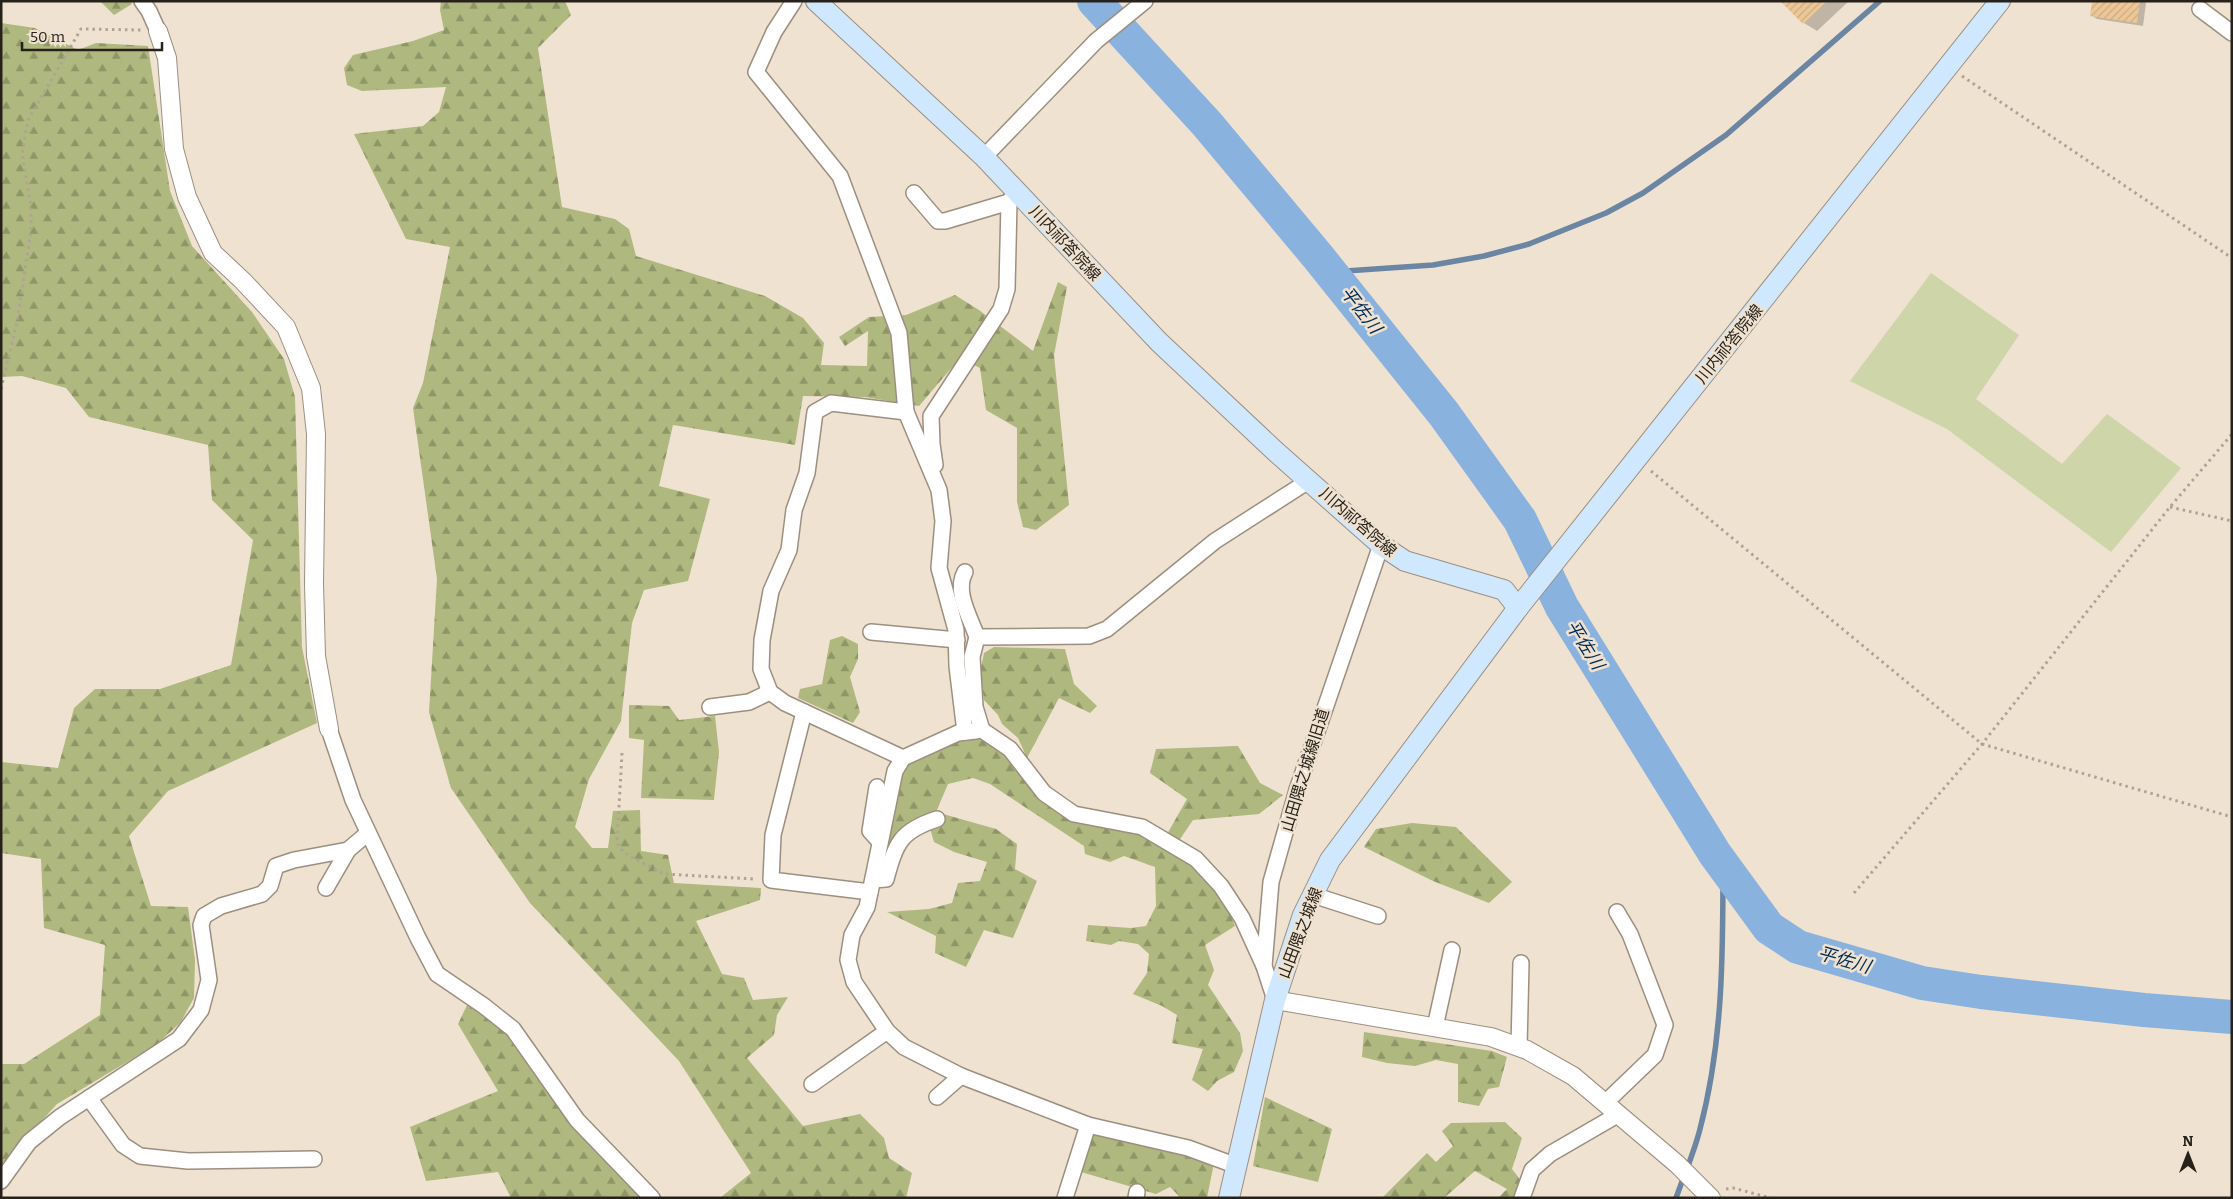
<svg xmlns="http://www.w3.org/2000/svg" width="2233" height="1199" font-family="Bitter,'Noto Sans JP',serif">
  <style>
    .green { fill: #cdd5a9 }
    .forest { fill: url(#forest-firs) }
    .shadow { fill: #0003 }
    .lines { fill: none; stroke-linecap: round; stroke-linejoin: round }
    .stream { stroke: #6b86a3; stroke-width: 5.5 }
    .river { stroke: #89b2de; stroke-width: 34 }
    .building { fill: url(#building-hatch) }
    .minor-casing { stroke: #9c8f7f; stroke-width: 18 }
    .tertiary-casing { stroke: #9c8f7f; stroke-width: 20 }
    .secondary-casing { stroke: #9c8f7f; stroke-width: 22 }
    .path { stroke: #aea394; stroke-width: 3; stroke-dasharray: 2.5 4; stroke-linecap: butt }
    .minor { stroke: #fff; stroke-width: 15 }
    .tertiary { stroke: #fff; stroke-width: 18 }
    .secondary { stroke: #cfe8fd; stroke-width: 20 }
    .labels { text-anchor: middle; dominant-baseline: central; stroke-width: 5; stroke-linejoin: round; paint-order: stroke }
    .street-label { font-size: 16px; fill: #26211a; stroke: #f0e2d0 }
    .water-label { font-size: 18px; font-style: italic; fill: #002c54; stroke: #f0e2d0 }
  </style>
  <defs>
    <pattern id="forest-firs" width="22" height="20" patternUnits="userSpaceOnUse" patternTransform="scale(1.25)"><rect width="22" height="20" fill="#afb87f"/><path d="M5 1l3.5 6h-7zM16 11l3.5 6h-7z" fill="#8e9567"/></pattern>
    <pattern id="building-hatch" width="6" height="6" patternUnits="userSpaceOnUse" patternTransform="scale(1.25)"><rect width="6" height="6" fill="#eec797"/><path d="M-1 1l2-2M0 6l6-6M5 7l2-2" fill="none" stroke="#ccab82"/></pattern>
  </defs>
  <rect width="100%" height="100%" fill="#f0e2d0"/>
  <path class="green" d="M1931 273 2019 335 1976 399 2062 464 2107 414 2181 468 2111 552 1947 429 1850 381Z"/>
  <g class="forest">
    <path d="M100 1H130L132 4 114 15Z"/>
    <path d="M441 1H565L571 15 538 48 562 207 615 219 629 229 636 256 765 296 803 318 824 343 821 365 867 366 868 331 845 346 839 337 869 317 906 315 955 295 979 310 1033 351 1058 282 1067 287 1054 355 1069 505 1036 530 1023 527 1017 502V428L986 410 980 368 960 358 919 406 865 397 803 396 795 445 673 425 659 486 710 499 688 581 644 590 632 623 621 721 589 779 575 827 592 848H608L613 811 640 810 641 851 668 855 674 883 761 888 760 900 696 921 722 974 744 978 753 1000 788 997 777 1015 774 1035 747 1058 803 1126 860 1114 884 1138 889 1158 912 1173 906 1198H720L751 1173 679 1061 530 903 451 788 429 712 437 579 413 408 423 383 450 247 406 239 354 134 423 126 439 112 446 87 362 91 347 85 344 68 353 55 413 41 444 30 440 10Z"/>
    <path d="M1 23 35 28 78 50 96 43 148 46 170 191 192 246 252 312 284 359 295 397 302 647 317 723 168 791 129 836 151 906 188 907 195 960 194 998 180 1023 157 1044 57 1104 1 1165V1064H24L100 1015 105 945 44 928 41 859 1 853V762L58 768 74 708 95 689H160L231 665 253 540 212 500 208 445 89 417 66 388 22 376 1 377Z"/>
    <path d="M842 636 858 644V659L850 677 860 712 853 723 798 698 800 689 822 684 830 640Z"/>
    <path d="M994 647 1065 649 1074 684 1097 706 1090 713 1059 698 1027 758 1018 738 1002 724 998 715 984 700 980 672 984 653Z"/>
    <path d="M629 705 669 706 679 720 715 716 719 752 714 800 641 798 644 740 629 738Z"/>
    <path d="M982 735 1010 753 1043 797 1131 831 1186 857 1223 898 1235 926 1205 945 1214 970 1208 985 1240 1033 1243 1051 1234 1072 1217 1081 1208 1091 1192 1080 1203 1049 1172 1043 1177 1015 1162 1006 1133 994 1147 973 1149 954 1138 944 1119 941 1111 945 1086 941 1088 925 1131 928 1146 926 1156 906 1155 867 1124 856 1110 862 1085 854 1084 846 990 784 973 778 948 784 936 812 996 829 1017 844 1015 869 1037 881 1013 938 984 930 966 967 935 953 936 936 887 912 929 909 952 903 958 883 980 881 987 862 954 852 934 842 929 825 884 847 899 773 905 762 958 738Z"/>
    <path d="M1238 746 1260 783 1283 795 1259 814 1193 820 1178 842 1166 836 1187 799 1150 773 1156 749Z"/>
    <path d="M1412 823 1456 827 1512 882 1489 903 1433 881 1364 847 1376 829Z"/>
    <path d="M468 1003 509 1035 643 1198H511L498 1172 426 1181 410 1127 498 1091 458 1024Z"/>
    <path d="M1364 1032 1492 1051 1507 1057 1499 1087 1488 1089 1479 1106 1458 1102V1064L1436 1060 1415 1066 1387 1063 1362 1057Z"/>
    <path d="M1265 1097 1332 1129 1318 1182 1253 1166Z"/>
    <path d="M1505 1122 1522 1138 1512 1169 1522 1182 1515 1198H1498L1507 1189 1475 1171 1444 1198H1382L1427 1153 1436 1162 1453 1146 1442 1131 1451 1123Z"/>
    <path d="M1091 1131 1214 1163 1207 1198H1177L1179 1196 1170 1187 1156 1194 1081 1172Z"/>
  </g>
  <g class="shadow">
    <path d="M1782 1H1849L1817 31 1804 23Z"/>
    <path d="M2093 1H2144L2146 3 2143 26 2097 19 2091 15Z"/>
  </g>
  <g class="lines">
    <g class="stream">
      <path d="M1331 272 1433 265 1484 256 1529 244 1606 213 1643 193 1726 135 1880 1"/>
      <path d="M1676 1198C1684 1175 1694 1153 1700 1129 1723 1042 1723 954 1723 864"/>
    </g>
    <path class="river" d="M1094 1 1207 124 1319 258 1444 414 1520 520 1562 607 1715 854 1769 928 1798 947 1922 983 1981 992 2144 1010 2232 1017"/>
  </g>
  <g class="building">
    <path d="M1780 1H1827L1803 24Z"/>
    <path d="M2092 1H2140L2137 23 2090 16Z"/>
  </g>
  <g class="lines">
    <g class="minor-casing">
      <g id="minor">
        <path d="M142 1 149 11 158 31"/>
        <path d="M794 1 774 32 756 72 840 176 899 333 906 412"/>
        <path d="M2200 9 2232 33"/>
        <path d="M984 157 1096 41 1145 1"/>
        <path d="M914 193 938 221H945L1009 202"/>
        <path d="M935 465 932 444 931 416 1001 309 1007 289 1009 202 1017 191"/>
        <path d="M965 572C954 591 970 617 977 637"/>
        <path d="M871 632 957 640"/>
        <path d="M710 707 749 702 770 692"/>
        <path d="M804 712 773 835 771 880 870 892"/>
        <path d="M329 729 353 800 418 938 437 974 484 1006 513 1029 577 1120 652 1198"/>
        <path d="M903 758 785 703 770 692 761 669 762 640 771 591 789 550 794 510 807 473 815 412 831 403 906 412 939 490 943 521 939 568 956 630 957 666 965 732"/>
        <path d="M877 787 870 831 880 842"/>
        <path d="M873 880 886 879C896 843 900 831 937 819"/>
        <path d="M326 888 348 850"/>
        <path d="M1313 895 1378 916"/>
        <path d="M1264 966 1242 918 1221 886 1196 859 1142 827 1074 814 1044 793 1010 749 982 730 975 707 972 657 977 637 1089 636 1107 629 1215 541 1310 480"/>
        <path d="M1275 1000 1264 966 1271 882 1297 790 1381 545"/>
        <path d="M1435 1027 1452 950"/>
        <path d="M887 1031 854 982 848 960 852 935 867 907 895 771 903 758 958 733 976 731"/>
        <path d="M1519 1047 1521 963"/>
        <path d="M812 1084 887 1031 904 1047 961 1076"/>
        <path d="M937 1097 961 1076 1088 1125"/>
        <path d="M89 1098 123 1145 140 1156 188 1161 314 1159"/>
        <path d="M1605 1103 1655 1055 1665 1025 1630 934 1617 912"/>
        <path d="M1 1181 29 1142 60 1117 179 1039 201 1010 209 980 201 925 204 916 221 906 262 894 270 886 276 866 294 860 348 850 368 833"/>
        <path d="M1065 1198 1088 1125 1188 1148 1237 1166"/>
        <path d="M1136 1198 1137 1192"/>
        <path d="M1522 1198 1532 1170 1550 1154 1619 1114"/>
      </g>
    </g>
    <g class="tertiary-casing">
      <g id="tertiary">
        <path d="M158 31 167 58 174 149 187 197 213 253 243 281 286 327 311 388 316 434 314 584 316 656 329 729"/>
        <path d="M1275 1000 1491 1037 1527 1050 1573 1076 1677 1164 1711 1198"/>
      </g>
    </g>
    <g class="secondary-casing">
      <g id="secondary">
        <path d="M816 1 984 157 1159 342 1275 451 1381 545 1405 561 1504 590 1518 608"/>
        <path d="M1229 1198 1275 1000 1303 915 1330 860 1518 608 2000 1"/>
      </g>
    </g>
    <g class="path">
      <path d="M1962 76 2232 258"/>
      <path d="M1 389 17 322 31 231V206L22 154 28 120 81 29 141 30"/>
      <path d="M1651 471 1982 744 2232 817"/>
      <path d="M2170 507 2232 521"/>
      <path d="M622 753 617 843 624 853 664 874 755 879"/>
      <path d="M1854 893 1982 744 2170 507 2232 434"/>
      <path d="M1726 1189 1733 1188 1771 1198"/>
    </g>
    <use href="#minor" class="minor"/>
    <use href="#tertiary" class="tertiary"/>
    <use href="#secondary" class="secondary"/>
  </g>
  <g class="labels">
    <g class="street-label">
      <text transform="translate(1065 243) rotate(47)">川内祁答院線</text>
      <text transform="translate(1729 344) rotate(-51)">川内祁答院線</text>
      <text transform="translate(1358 522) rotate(41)">川内祁答院線</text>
      <text transform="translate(1305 770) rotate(-73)">山田隈之城線旧道</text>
      <text transform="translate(1300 933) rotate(-69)">山田隈之城線</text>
    </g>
    <g class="water-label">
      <text transform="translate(1361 310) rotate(52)">平佐川</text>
      <text transform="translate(1585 645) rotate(58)">平佐川</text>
      <text transform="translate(1844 960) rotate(16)">平佐川</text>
    </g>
  </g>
  <rect width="2233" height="1199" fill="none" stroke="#26211a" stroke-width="5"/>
  <g transform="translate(2188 1154)" stroke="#f0e2d0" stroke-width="4" paint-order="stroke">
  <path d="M0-4L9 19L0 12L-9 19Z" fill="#26211a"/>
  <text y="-8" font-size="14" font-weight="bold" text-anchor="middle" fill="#26211a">N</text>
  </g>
  <path d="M22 42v8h140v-8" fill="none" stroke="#26211a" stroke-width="2.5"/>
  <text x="30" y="42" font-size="15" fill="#26211a" stroke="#f0e2d0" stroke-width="4" paint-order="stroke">50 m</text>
</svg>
